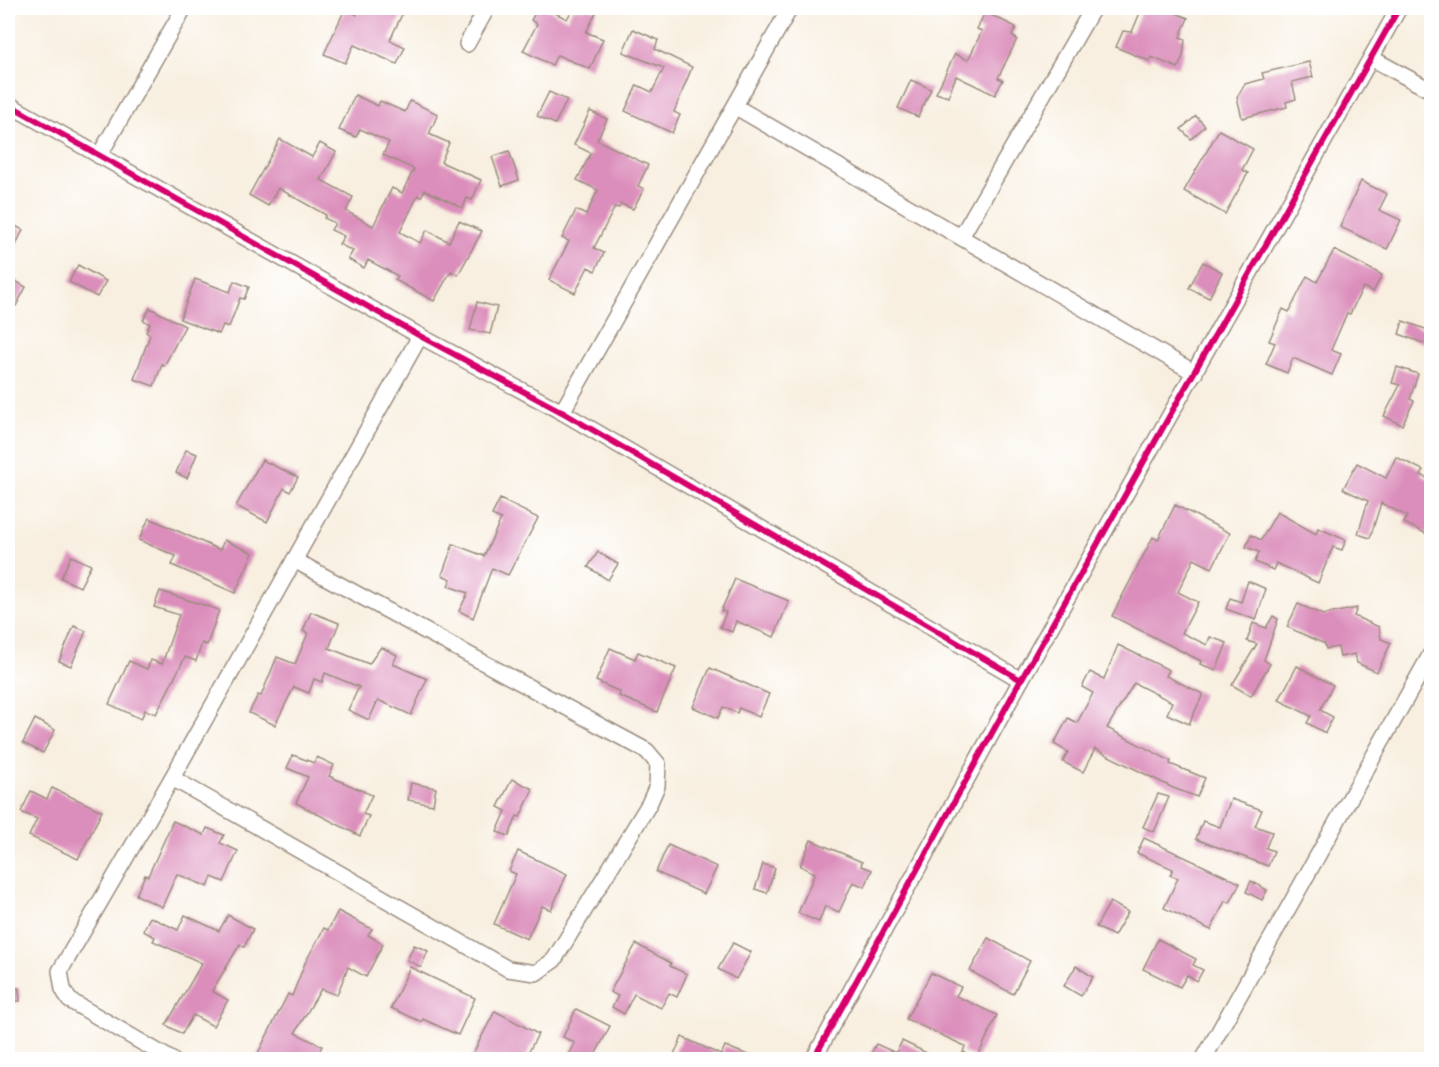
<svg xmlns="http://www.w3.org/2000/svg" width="1439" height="1067" font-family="'Playpen Sans',sans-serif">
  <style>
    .building { fill: #db8ebb }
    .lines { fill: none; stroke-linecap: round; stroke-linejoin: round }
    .street-casing { stroke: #9a8c7f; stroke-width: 18 }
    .street { stroke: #fff; stroke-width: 15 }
    .cycleway-casing { stroke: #fff; stroke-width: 10 }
    .cycleway { stroke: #d6006c; stroke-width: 6 }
  </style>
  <rect width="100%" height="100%" fill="#fff"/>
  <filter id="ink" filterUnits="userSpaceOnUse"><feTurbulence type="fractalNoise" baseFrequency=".0167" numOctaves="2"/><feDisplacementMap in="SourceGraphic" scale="12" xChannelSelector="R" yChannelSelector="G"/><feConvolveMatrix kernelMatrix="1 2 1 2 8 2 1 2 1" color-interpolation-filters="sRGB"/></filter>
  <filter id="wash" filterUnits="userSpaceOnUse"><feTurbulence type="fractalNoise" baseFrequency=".008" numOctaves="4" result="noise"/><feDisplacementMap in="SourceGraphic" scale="24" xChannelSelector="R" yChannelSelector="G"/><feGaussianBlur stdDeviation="1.35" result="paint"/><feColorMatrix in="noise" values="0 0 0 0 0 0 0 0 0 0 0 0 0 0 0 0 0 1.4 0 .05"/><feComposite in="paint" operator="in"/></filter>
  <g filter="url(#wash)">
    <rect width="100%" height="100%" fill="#f8efe0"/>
    <g id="blocks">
      <g class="building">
        <path d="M360 8H405L390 40 405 47 397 64 354 45 345 63 324 54 345 9 357 15Z"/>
        <path d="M538 8H545L567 19 573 8H590L597 11 586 32 603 39 590 69 557 55 552 65 523 51 537 24 531 20Z"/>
        <path d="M1142 8H1168V10L1188 18 1180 37 1185 39 1183 56 1178 68 1151 57 1149 61 1116 47 1123 31 1132 32Z"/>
        <path d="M985 12 1016 27 1012 36 1017 39 998 78 1003 80 995 95 956 76 948 97 936 93 955 54 968 60 982 31 977 29Z"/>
        <path d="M633 29 658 40 655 49 692 67 674 112 680 115 672 133 625 111 637 85 652 92 664 68 623 52Z"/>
        <path d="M1309 62 1313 77 1292 82 1296 99 1286 102 1287 107 1242 118 1237 97 1245 84 1264 79 1262 73Z"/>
        <path d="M911 80 931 89 918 117 898 108Z"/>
        <path d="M549 92 567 100 555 124 537 116Z"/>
        <path d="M355 95 378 106 380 101 405 112 410 101 438 114 429 134 449 143 441 162 481 180 472 200 467 198 463 208 425 190 421 197 418 195 400 232 420 243 427 230 449 242 459 221 482 231 458 275 451 271 434 301 395 280 398 276 368 260 364 268 348 259 353 251 339 244 344 236 331 230 335 223 324 218 326 215 278 188 268 206 249 195 280 139 312 157 320 143 336 152 321 180 353 197 346 211 373 226 392 188 402 193 414 169 383 155 389 142 360 129 356 137 339 130Z"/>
        <path d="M590 111 607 119 597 140 648 165 638 186 644 189 633 209 621 204 619 208 615 207 594 248 604 253 595 271 588 267 575 293 549 280 569 241 562 238 576 210 586 215 598 190 577 180 591 153 574 145Z"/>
        <path d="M1196 116 1205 126 1191 139 1181 129Z"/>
        <path d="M1219 130 1253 149 1242 170 1248 173 1225 214 1184 191Z"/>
        <path d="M509 151 519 180 502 186 492 157Z"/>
        <path d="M1361 181 1387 194 1379 210 1401 220 1387 249 1340 227Z"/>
        <path d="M8 222 23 230 8 261Z"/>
        <path d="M1334 250 1382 275 1373 292 1363 287 1350 314 1347 313 1331 350 1341 354 1332 375 1293 358 1287 373 1266 364 1275 343 1269 341 1283 309 1289 312 1307 276 1317 282Z"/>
        <path d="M1203 262 1222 272 1209 298 1189 288Z"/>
        <path d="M78 265 106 281 97 297 69 282Z"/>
        <path d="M8 277 26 287 16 306 8 302Z"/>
        <path d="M195 279 230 292 234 281 249 287 244 299 240 298 229 327 223 325 219 334 180 319Z"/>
        <path d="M477 302 497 307 490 334 470 330Z"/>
        <path d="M150 308 185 326 164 366 162 364 154 386 134 379 150 335 146 332 150 324 143 320Z"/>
        <path d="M1403 321 1431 331V346L1399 334Z"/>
        <path d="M1397 367 1418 374 1410 399 1414 401 1402 425 1384 416 1400 385 1392 383Z"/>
        <path d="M186 450 197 454 187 478 176 473Z"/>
        <path d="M1396 457 1423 470 1421 475 1431 480V536L1404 523 1407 516 1381 503 1370 538 1358 534 1368 501 1343 489 1357 463 1386 478Z"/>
        <path d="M262 460 298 477 290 492 284 488 267 522 236 506Z"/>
        <path d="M500 499 538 518 508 575 492 568 473 618 459 611 468 593 448 586 451 579 442 575 453 544 484 556 501 519 492 515Z"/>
        <path d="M1175 505 1230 533 1212 568 1194 559 1178 592 1198 602 1182 633 1207 645 1210 637 1227 643 1216 670 1200 664 1201 661 1112 616 1153 537 1158 540Z"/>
        <path d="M1277 512 1316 534 1318 528 1346 540 1342 550 1333 547 1318 583 1276 563 1273 570 1255 562 1259 552 1246 547 1251 535 1261 540Z"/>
        <path d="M149 518 220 550 224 540 253 553 235 593 172 565 176 556 139 540Z"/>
        <path d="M598 552 618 564 608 580 588 567Z"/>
        <path d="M71 556 91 565 80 587 61 578Z"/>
        <path d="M735 579 789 601 774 637 736 621 732 632 720 627 726 612 721 611Z"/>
        <path d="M1248 581 1266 589 1256 620 1226 609 1230 598 1241 602Z"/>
        <path d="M160 591 219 610 207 645 202 643 196 661 185 657 156 714 145 710 141 719 109 704 129 661 147 669 151 660 162 664 179 615 154 607Z"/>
        <path d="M1298 604 1323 615 1357 608 1354 616 1379 627 1381 639 1391 643 1377 672 1357 663 1355 654 1340 657 1338 647 1326 649 1325 644 1287 627Z"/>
        <path d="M311 612 339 623 329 648 369 664 381 647 397 655 393 664 427 679 411 715 378 700 369 720 348 710 359 687 325 673 322 682 314 679 309 693 294 687 275 725 249 713 258 695 261 696 277 657 295 664 308 633 303 631Z"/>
        <path d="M1273 616 1278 619 1264 660 1270 664 1251 696 1232 685 1257 644 1247 641 1253 623 1266 628Z"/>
        <path d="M74 626 86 631 71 666 59 661Z"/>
        <path d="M1118 645 1169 670 1166 676 1203 694 1189 724 1167 714 1172 702 1134 683 1107 728 1171 761 1170 764 1205 778 1197 797 1173 788 1095 749 1083 772 1063 762 1068 752 1054 744 1068 718 1077 723 1093 693 1082 687 1090 672 1104 679Z"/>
        <path d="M610 648 635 659 638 652 676 668 657 712 619 696 620 692 596 681Z"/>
        <path d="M1297 666 1333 685 1320 710 1333 717 1325 733 1307 723 1311 716 1279 700Z"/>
        <path d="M710 668 769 694 759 717 739 708 737 713 723 707 718 718 693 707Z"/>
        <path d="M35 719 55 730 43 753 23 743Z"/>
        <path d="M293 755 314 763 317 757 334 765 329 776 372 795 363 814 369 816 360 836 296 803 308 777 287 768Z"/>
        <path d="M512 779 533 789 520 817 517 816 509 836 497 832 506 811 498 807Z"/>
        <path d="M411 783 436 788 433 805 408 800Z"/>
        <path d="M52 788 102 811 78 859 29 836 37 819 21 812 31 791 47 799Z"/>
        <path d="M1158 794 1169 797 1154 832 1143 827Z"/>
        <path d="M1231 799 1262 810 1255 826 1272 832 1266 848 1274 851 1268 866 1196 839 1203 821 1220 827Z"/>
        <path d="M173 821 204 835 207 828 224 835 220 843 238 851 224 882 212 877 208 887 177 874 162 907 136 895 145 875 148 876Z"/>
        <path d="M1144 838 1240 883 1230 903 1225 901 1211 930 1164 908 1178 878 1170 875 1173 869 1137 853Z"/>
        <path d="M811 840 862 862 861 866 872 870 865 887 853 882 839 912 825 906 819 922 798 913 815 873 800 866Z"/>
        <path d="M668 845 717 867 704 894 656 872Z"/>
        <path d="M518 851 567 874 551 910 542 906 527 939 494 924 516 874 509 871Z"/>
        <path d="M763 864 775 868 767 893 755 889Z"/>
        <path d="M1251 881 1267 890 1262 900 1246 892Z"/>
        <path d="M1110 902 1128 912 1114 936 1096 927Z"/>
        <path d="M338 911 372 929 368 935 383 944 366 977 348 967 337 995 321 989 295 1033 322 1046 315 1059H255L288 994 292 996 305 963 324 928 328 930Z"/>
        <path d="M185 915 219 931 228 915 253 929 244 947 240 944 212 991 228 1000 213 1026 193 1015 182 1034 166 1025 202 963 153 941 155 937 143 931 150 917 178 930Z"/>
        <path d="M988 938 1030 961 1013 994 970 971Z"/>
        <path d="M1158 939 1196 959 1193 965 1203 970 1197 981 1187 975 1180 987 1143 969Z"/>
        <path d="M733 943 751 952 736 979 718 969Z"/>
        <path d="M636 944 671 963 670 966 687 974 677 997 669 993 661 1008 634 994 624 1014 612 1007 618 996 610 992Z"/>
        <path d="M414 945 428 951 421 967 407 960Z"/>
        <path d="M1076 966 1093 977 1081 996 1064 986Z"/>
        <path d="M410 967 475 998 458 1035 423 1019 422 1022 391 1008Z"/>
        <path d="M931 973 961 987 956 996 997 1015 977 1058 963 1052 965 1046 906 1019Z"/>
        <path d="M19 988 20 1001 8 1002V989Z"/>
        <path d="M576 1009 610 1026 593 1059H567L575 1043 563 1037Z"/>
        <path d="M495 1011 538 1034 525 1059H470Z"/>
        <path d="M682 1037 721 1055 725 1046 758 1059H672Z"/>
        <path d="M902 1041 939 1059H868L876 1044 896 1053Z"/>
      </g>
    </g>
  </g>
  <g filter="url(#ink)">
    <use href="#blocks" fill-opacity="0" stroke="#9a8c7f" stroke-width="1.5"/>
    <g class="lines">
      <g class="street-casing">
        <g id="street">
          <path d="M467 44 487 8"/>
          <path d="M1371 58 1432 91"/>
          <path d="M8 104 420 336 562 412 1021 680"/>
          <path d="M736 107 1195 373"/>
          <path d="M99 156 184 8"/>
          <path d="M961 237 1093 8"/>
          <path d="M562 412 790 8"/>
          <path d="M172 778 508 969 536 973 554 960 649 804 657 786 658 764 647 751 294 560"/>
          <path d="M172 1060 69 1000 63 989 60 971 172 778 420 336"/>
          <path d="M813 1060 1021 680 1399 8"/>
          <path d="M1203 1060 1432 652"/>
        </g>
      </g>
      <use href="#street" class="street"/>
      <g class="cycleway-casing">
        <g id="cycleway">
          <path d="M8 104 420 336 562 412 1021 680"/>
          <path d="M813 1060 1021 680 1399 8"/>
        </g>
      </g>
      <use href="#cycleway" class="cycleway"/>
    </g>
  </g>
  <rect width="1439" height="1067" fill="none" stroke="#fff" stroke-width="30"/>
</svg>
